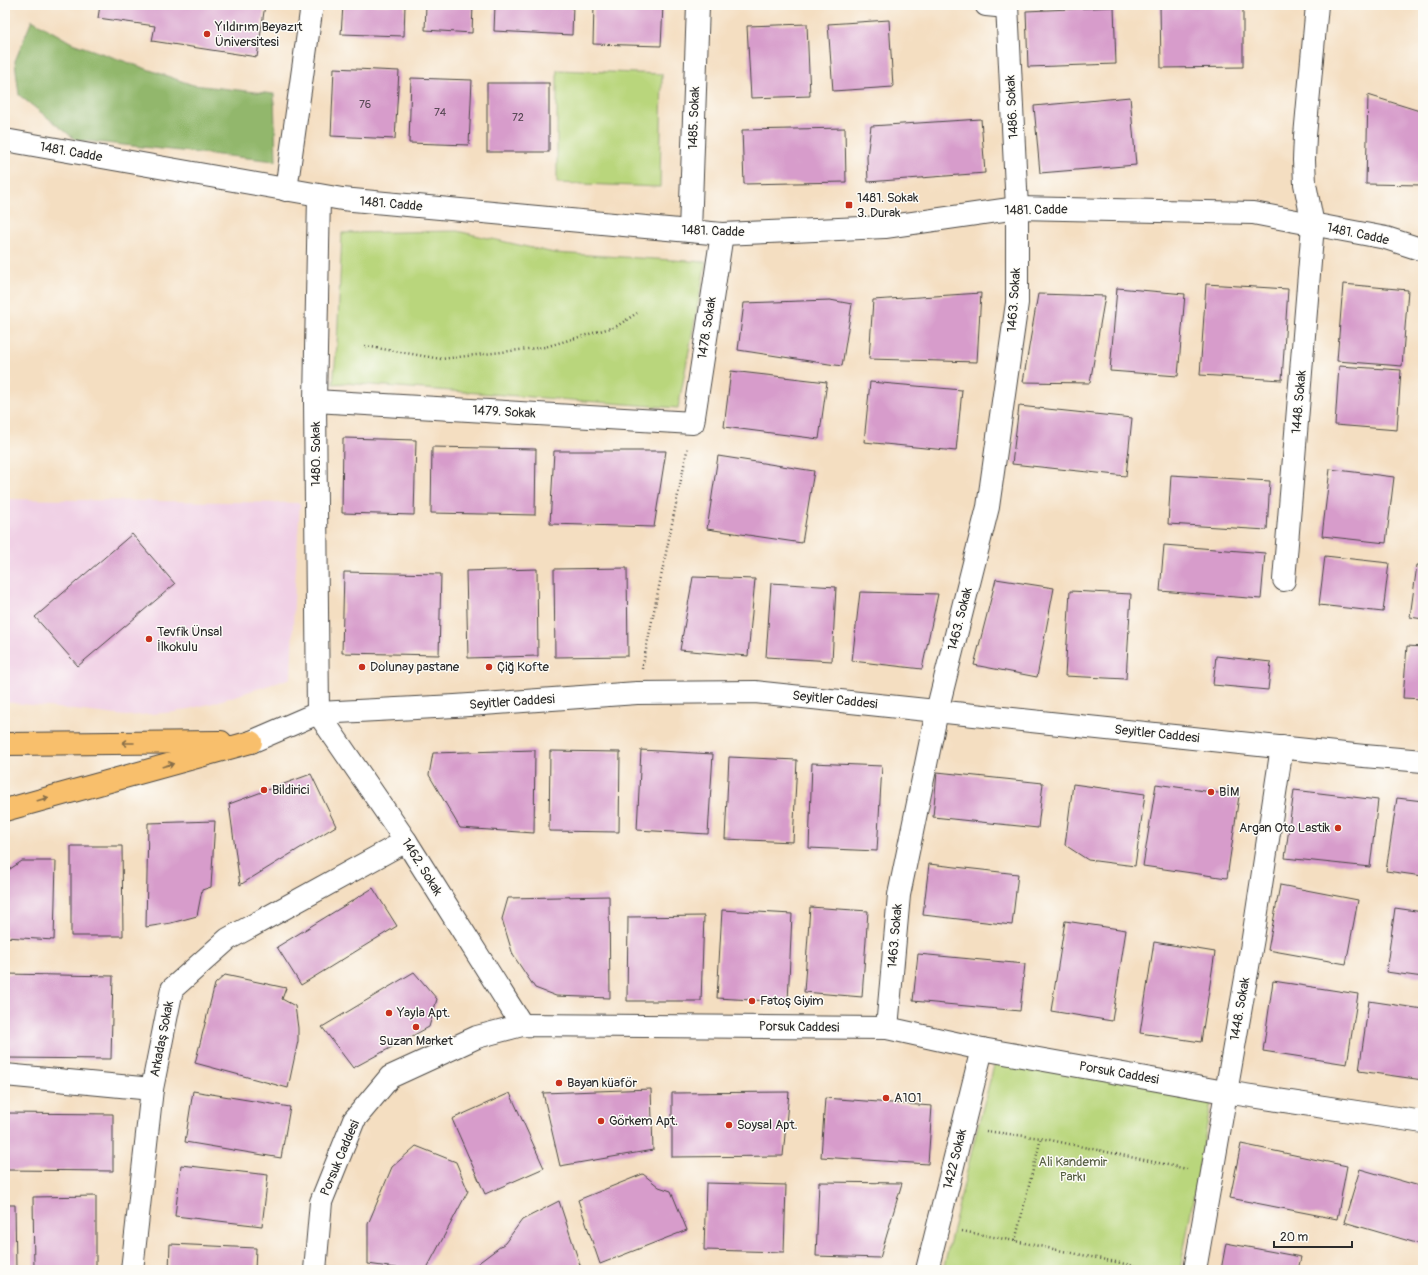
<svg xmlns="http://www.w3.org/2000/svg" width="1428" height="1275" font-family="Pangolin,sans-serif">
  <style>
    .built { fill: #f0d0e5 }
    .green { fill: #b9d67c; stroke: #728054 }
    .forest { fill: #92b76c; stroke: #5e714c }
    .building { fill: #d79ccb }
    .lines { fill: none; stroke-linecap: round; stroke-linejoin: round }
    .minor-casing { stroke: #494642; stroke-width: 24 }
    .primary-casing { stroke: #494642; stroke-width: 24 }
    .path { stroke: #494642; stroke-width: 2.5; stroke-dasharray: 1 3; stroke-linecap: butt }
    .minor { stroke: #fff; stroke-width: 22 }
    .primary { stroke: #f8bf6c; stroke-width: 22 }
    .oneway { stroke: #876e48 }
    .poi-dot { fill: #c8321e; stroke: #fdfcf7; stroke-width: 1.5 }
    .labels { text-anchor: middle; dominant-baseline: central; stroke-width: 3; stroke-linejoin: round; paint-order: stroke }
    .number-label { font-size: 11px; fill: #564753 }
    .poi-label { font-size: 13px; fill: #2b2b2b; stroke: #fdfcf7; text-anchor: start }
    .street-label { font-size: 13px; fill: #2b2b2b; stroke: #fdfcf7 }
    .park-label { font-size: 13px; fill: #565e43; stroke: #fdfcf7 }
  </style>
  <rect width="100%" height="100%" fill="#fdfcf7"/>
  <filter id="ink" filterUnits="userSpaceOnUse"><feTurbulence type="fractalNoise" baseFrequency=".025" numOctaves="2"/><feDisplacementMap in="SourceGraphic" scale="8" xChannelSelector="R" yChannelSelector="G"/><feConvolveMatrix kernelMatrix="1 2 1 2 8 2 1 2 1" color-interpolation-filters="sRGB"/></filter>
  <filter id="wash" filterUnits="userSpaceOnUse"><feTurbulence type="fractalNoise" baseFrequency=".012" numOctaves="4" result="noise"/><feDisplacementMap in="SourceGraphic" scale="16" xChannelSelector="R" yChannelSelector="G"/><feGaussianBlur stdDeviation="0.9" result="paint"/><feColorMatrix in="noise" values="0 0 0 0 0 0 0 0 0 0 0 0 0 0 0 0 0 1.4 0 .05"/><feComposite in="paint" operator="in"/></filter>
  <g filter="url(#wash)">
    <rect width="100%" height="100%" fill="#f4dec1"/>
    <path class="built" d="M5 499 300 503 294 601 291 678 213 703 175 712 126 716 5 702Z"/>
    <g class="green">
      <path d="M557 70 662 74 660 187 557 183Z"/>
      <path d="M457 231 554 253 706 262 678 408 345 383 333 384 337 345 342 233Z"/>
      <path d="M997 1054 1213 1093 1180 1270H943L977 1130Z"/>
    </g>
    <path class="forest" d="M32 20 72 43 193 85 274 94 276 161 76 140 19 95 15 61Z"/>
    <g id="blocks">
      <g class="building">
        <path d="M100 5H265L257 57 152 41 155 26 98 18Z"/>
        <path d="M343 5H405L404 36 341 34Z"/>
        <path d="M426 5H473L472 33 425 30Z"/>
        <path d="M495 5H573L572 35 494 31Z"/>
        <path d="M594 5H663L661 46 593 44Z"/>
        <path d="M1160 5H1243V67L1161 68Z"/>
        <path d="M1114 7 1116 64 1028 67 1026 11Z"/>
        <path d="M889 20 893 87 833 91 828 24Z"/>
        <path d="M807 24 810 96 751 98 747 26Z"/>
        <path d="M334 68 399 71 395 139 331 136Z"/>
        <path d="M411 78 472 80 469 145 409 143Z"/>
        <rect x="487" y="83" width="62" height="69"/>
        <path d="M1368 95 1423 112V185L1366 184Z"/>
        <path d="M1130 97 1136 165 1040 173 1034 106Z"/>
        <path d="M981 119 985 173 868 182 867 157 871 126Z"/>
        <path d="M845 128 846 182 744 184 742 130Z"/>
        <path d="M1206 284 1288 289 1282 380 1200 375Z"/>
        <path d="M1343 284 1408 290 1402 366 1337 361Z"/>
        <path d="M1117 288 1185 294 1178 376 1110 371Z"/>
        <path d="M981 293 977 362 869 359 873 300Z"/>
        <path d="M1038 294 1105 296 1090 383 1023 382Z"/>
        <path d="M830 300 852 304 842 366 738 350 744 303Z"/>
        <path d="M1339 366 1401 370 1397 430 1335 425Z"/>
        <path d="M731 371 827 382 819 439 724 427Z"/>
        <path d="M870 382 962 390 956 451 864 442Z"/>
        <path d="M1019 406 1132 418 1126 476 1012 464Z"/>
        <path d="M1422 431H1423V458H1421Z"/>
        <path d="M343 438 416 440 414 515 342 513Z"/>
        <path d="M432 447 536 449 535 515 431 513Z"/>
        <path d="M554 451H666L654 527 550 524Z"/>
        <path d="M718 456 814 471 802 543 707 529Z"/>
        <path d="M1330 469 1394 477 1386 543 1322 536Z"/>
        <path d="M1171 475 1270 481 1267 530 1168 524Z"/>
        <path d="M132 534 175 584 78 666 35 617Z"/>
        <path d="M1164 545 1265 553 1261 599 1160 591Z"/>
        <path d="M1325 556 1389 563 1383 612 1319 605Z"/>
        <path d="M1417 565H1423V619L1410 617Z"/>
        <path d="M627 568 628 656 555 657 554 569Z"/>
        <path d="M537 569 538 656 468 658 466 571Z"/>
        <path d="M344 572 441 574 439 655 342 653Z"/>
        <path d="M693 577 755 579 748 656 680 650Z"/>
        <path d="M996 579 1054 588 1037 677 974 665Z"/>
        <path d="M771 583 836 587 832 661 766 657Z"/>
        <path d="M1070 591 1131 594 1126 679 1065 676Z"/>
        <path d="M860 592 938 594 922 669 852 661Z"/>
        <path d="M1407 646 1423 647V699L1403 698Z"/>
        <path d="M1216 656 1271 662 1268 690 1213 685Z"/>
        <path d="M535 750 534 833 460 828 429 775 433 753Z"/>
        <path d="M641 750 713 754 708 834 637 830Z"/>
        <path d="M550 751 620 752 619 832 549 831Z"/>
        <path d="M729 757 797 760 793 842 725 839Z"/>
        <path d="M812 763 882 766 877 851 809 848Z"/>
        <path d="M937 772 1043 783 1038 828 933 817Z"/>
        <path d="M311 774 336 826 240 885 229 804Z"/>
        <path d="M1073 784 1145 794 1135 866 1088 860 1065 845Z"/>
        <path d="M1156 784 1239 796 1227 878 1143 866Z"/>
        <path d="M1294 790 1378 800 1370 867 1285 858Z"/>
        <path d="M1397 798 1423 801V876L1386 871Z"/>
        <path d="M215 821 211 887 202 890 197 916 171 923 146 927 148 823Z"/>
        <path d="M71 846H122L123 936H71Z"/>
        <path d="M22 861H56L54 940 5 937V871L10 869Z"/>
        <path d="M929 864 1018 874 1012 925 923 915Z"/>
        <path d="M1280 885 1358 900 1346 964 1268 950Z"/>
        <path d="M373 888 397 926 301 985 277 947Z"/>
        <path d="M609 896 610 998 556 996 535 988 513 955 502 919 508 898Z"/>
        <path d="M810 907 868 911 862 997 804 992Z"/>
        <path d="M1395 908 1423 912V977L1386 972Z"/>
        <path d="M722 910 792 914 788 1002 717 998Z"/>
        <path d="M704 916 701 1001H627L628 917Z"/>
        <path d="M1065 921 1126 930 1112 1021 1051 1011Z"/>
        <path d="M1154 942 1215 952 1201 1042 1140 1033Z"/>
        <path d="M918 954 1025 964 1020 1011 913 1001Z"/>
        <path d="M414 972 437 999 429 1027 353 1068 322 1027Z"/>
        <path d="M5 974 113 976 111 1059 5 1058Z"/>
        <path d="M225 975 286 988 282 999 295 1006 298 1028V1041L288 1088 195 1063 215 984Z"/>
        <path d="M1273 981 1358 994 1347 1064 1263 1051Z"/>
        <path d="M1369 1001 1423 1009V1080L1359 1071Z"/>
        <path d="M651 1089 653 1150 560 1166 543 1093Z"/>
        <path d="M193 1091 290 1107 281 1158 185 1142Z"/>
        <path d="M789 1092 783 1156 672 1157V1093Z"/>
        <path d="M510 1093 544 1168 485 1194 452 1119Z"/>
        <path d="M825 1098 932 1106 928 1164 821 1157Z"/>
        <path d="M6 1113 113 1114V1171L6 1170Z"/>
        <path d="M1241 1144 1347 1166 1337 1219 1230 1198Z"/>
        <path d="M416 1146 456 1162 468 1191 426 1270H410L368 1264V1224L392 1167Z"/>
        <path d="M181 1165 268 1175 262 1226 175 1216Z"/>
        <path d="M1360 1169 1423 1187V1245L1344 1222Z"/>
        <path d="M643 1174 659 1187 671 1191 687 1230 600 1264 578 1200Z"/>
        <path d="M819 1182 902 1183 880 1258 816 1256Z"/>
        <path d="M706 1183 786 1185 784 1252 704 1250Z"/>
        <path d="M96 1196V1270H34L33 1197Z"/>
        <path d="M559 1201 581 1268 577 1270H469L505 1243 522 1220Z"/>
        <path d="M5 1205H15L16 1270H5Z"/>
        <path d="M1226 1243 1301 1257 1298 1270H1221Z"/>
        <path d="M170 1244 256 1248 255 1270H169Z"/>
      </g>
    </g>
  </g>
  <g filter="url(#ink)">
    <use href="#blocks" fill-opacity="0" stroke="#494642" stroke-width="1"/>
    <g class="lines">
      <g class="minor-casing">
        <g id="minor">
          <path d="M986 5 1007 7"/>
          <path d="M5 140 342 199 722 234 885 227 1017 208 1253 213 1386 238 1423 250"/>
          <path d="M286 190 312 5"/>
          <path d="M319 196 315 401 318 713 406 841 522 1025"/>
          <path d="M690 231 698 5"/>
          <path d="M315 401 693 423 722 234"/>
          <path d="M1284 580 1313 225 1305 184 1304 160 1305 136 1317 5"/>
          <path d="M251 742 318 713 455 706 637 693 755 692 1364 756 1423 761"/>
          <path d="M887 1028 899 895 937 711 988 507 1017 303V208L1007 5"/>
          <path d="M5 1075 152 1089"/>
          <path d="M132 1270 152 1089 172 989 228 939 406 841"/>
          <path d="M315 1270 321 1202 354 1120 390 1077 477 1037 522 1025 887 1028 982 1049 1225 1092 1423 1122"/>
          <path d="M927 1270 982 1049"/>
          <path d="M1195 1270 1253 938 1282 747"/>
        </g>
      </g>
      <g class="primary-casing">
        <g id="primary">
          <path d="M5 744 221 742"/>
          <path d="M5 810 251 742"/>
        </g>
      </g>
      <g class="path">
        <path d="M365 346 441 359 545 347 617 326 637 313"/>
        <path d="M642 669 688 446"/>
        <path d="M986 1131 1041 1138 1187 1169"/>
        <path d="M962 1231 1015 1241 1154 1270"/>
        <path d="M1015 1241 1041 1138"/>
      </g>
      <use href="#minor" class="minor"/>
      <use href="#primary" class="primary"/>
    </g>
    <defs><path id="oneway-shaft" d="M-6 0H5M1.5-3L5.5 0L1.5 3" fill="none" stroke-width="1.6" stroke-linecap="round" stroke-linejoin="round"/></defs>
    <g class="oneway">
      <use href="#oneway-shaft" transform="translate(128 743) rotate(180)"/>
      <use href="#oneway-shaft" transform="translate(168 765) rotate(-16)"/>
      <use href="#oneway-shaft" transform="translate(43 799) rotate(-16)"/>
    </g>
  </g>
  <g class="poi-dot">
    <circle cx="207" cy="34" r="4"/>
    <rect x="845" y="201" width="8" height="8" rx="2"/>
    <circle cx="149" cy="639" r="4"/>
    <circle cx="362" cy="667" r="4"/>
    <circle cx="489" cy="667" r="4"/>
    <circle cx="264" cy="790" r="4"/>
    <circle cx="1211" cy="792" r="4"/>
    <circle cx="1338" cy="828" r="4"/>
    <circle cx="752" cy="1001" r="4"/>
    <circle cx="389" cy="1013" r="4"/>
    <circle cx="416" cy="1027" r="4"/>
    <circle cx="559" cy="1083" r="4"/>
    <circle cx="886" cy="1098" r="4"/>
    <circle cx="601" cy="1121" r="4"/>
    <circle cx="729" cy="1125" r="4"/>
  </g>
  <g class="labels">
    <g class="number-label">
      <text x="365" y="104">76</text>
      <text x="440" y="112">74</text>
      <text x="518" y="117">72</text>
    </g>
    <g class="poi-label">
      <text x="215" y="27">Yıldırım Beyazıt<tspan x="215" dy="15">Üniversitesi</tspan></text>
      <text x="857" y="198">1481. Sokak<tspan x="857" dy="15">3. Durak</tspan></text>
      <text x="157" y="632">Tevfik Ünsal<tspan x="157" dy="15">İlkokulu</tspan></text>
      <text x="370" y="667">Dolunay pastane</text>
      <text x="497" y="667">Çiğ Kofte</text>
      <text x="272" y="790">Bildirici</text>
      <text x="1219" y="792">BİM</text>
      <text x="1330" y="828" text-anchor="end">Argan Oto Lastik</text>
      <text x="760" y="1001">Fatoş Giyim</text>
      <text x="397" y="1013">Yayla Apt.</text>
      <text x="416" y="1041" text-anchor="middle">Suzan Market</text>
      <text x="567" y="1083">Bayan küaför</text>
      <text x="894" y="1098">A101</text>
      <text x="609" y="1121">Görkem Apt.</text>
      <text x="737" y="1125">Soysal Apt.</text>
    </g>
    <g class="street-label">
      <text transform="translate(1012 107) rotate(-93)">1486. Sokak</text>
      <text transform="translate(694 118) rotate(-88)">1485. Sokak</text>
      <text transform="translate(71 152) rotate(10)">1481. Cadde</text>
      <text transform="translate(391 204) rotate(5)">1481. Cadde</text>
      <text transform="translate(1036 210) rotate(-1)">1481. Cadde</text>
      <text transform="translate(713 231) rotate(2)">1481. Cadde</text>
      <text transform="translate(1358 234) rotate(12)">1481. Cadde</text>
      <text transform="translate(1014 300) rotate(-86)">1463. Sokak</text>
      <text transform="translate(707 328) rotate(-81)">1478. Sokak</text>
      <text transform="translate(1299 402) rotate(-85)">1448. Sokak</text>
      <text transform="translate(504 412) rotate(3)">1479. Sokak</text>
      <text transform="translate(316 454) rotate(-90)">1480. Sokak</text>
      <text transform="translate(960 619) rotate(-76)">1463. Sokak</text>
      <text transform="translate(835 700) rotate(6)">Seyitler Caddesi</text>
      <text transform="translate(512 702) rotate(-4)">Seyitler Caddesi</text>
      <text transform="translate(1157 734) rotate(6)">Seyitler Caddesi</text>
      <text transform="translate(422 867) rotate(58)">1462. Sokak</text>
      <text transform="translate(895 936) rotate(-85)">1463. Sokak</text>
      <text transform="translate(1240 1009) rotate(-80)">1448. Sokak</text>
      <text transform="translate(799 1027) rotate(1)">Porsuk Caddesi</text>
      <text transform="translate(162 1039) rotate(-79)">Arkadaş Sokak</text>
      <text transform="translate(1119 1073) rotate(10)">Porsuk Caddesi</text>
      <text transform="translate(340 1158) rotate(-67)">Porsuk Caddesi</text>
      <text transform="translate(955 1159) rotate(-76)">1422 Sokak</text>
    </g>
    <g class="park-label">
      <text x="1073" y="1162">Ali Kandemir<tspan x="1073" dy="15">Parkı</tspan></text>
    </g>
  </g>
  <rect width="1428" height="1275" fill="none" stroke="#fdfcf7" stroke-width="20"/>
  <path d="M1274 1241v6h78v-6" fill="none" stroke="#2b2b2b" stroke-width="2"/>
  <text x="1280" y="1241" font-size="12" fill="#2b2b2b" stroke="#fdfcf7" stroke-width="3" paint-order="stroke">20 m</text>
</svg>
